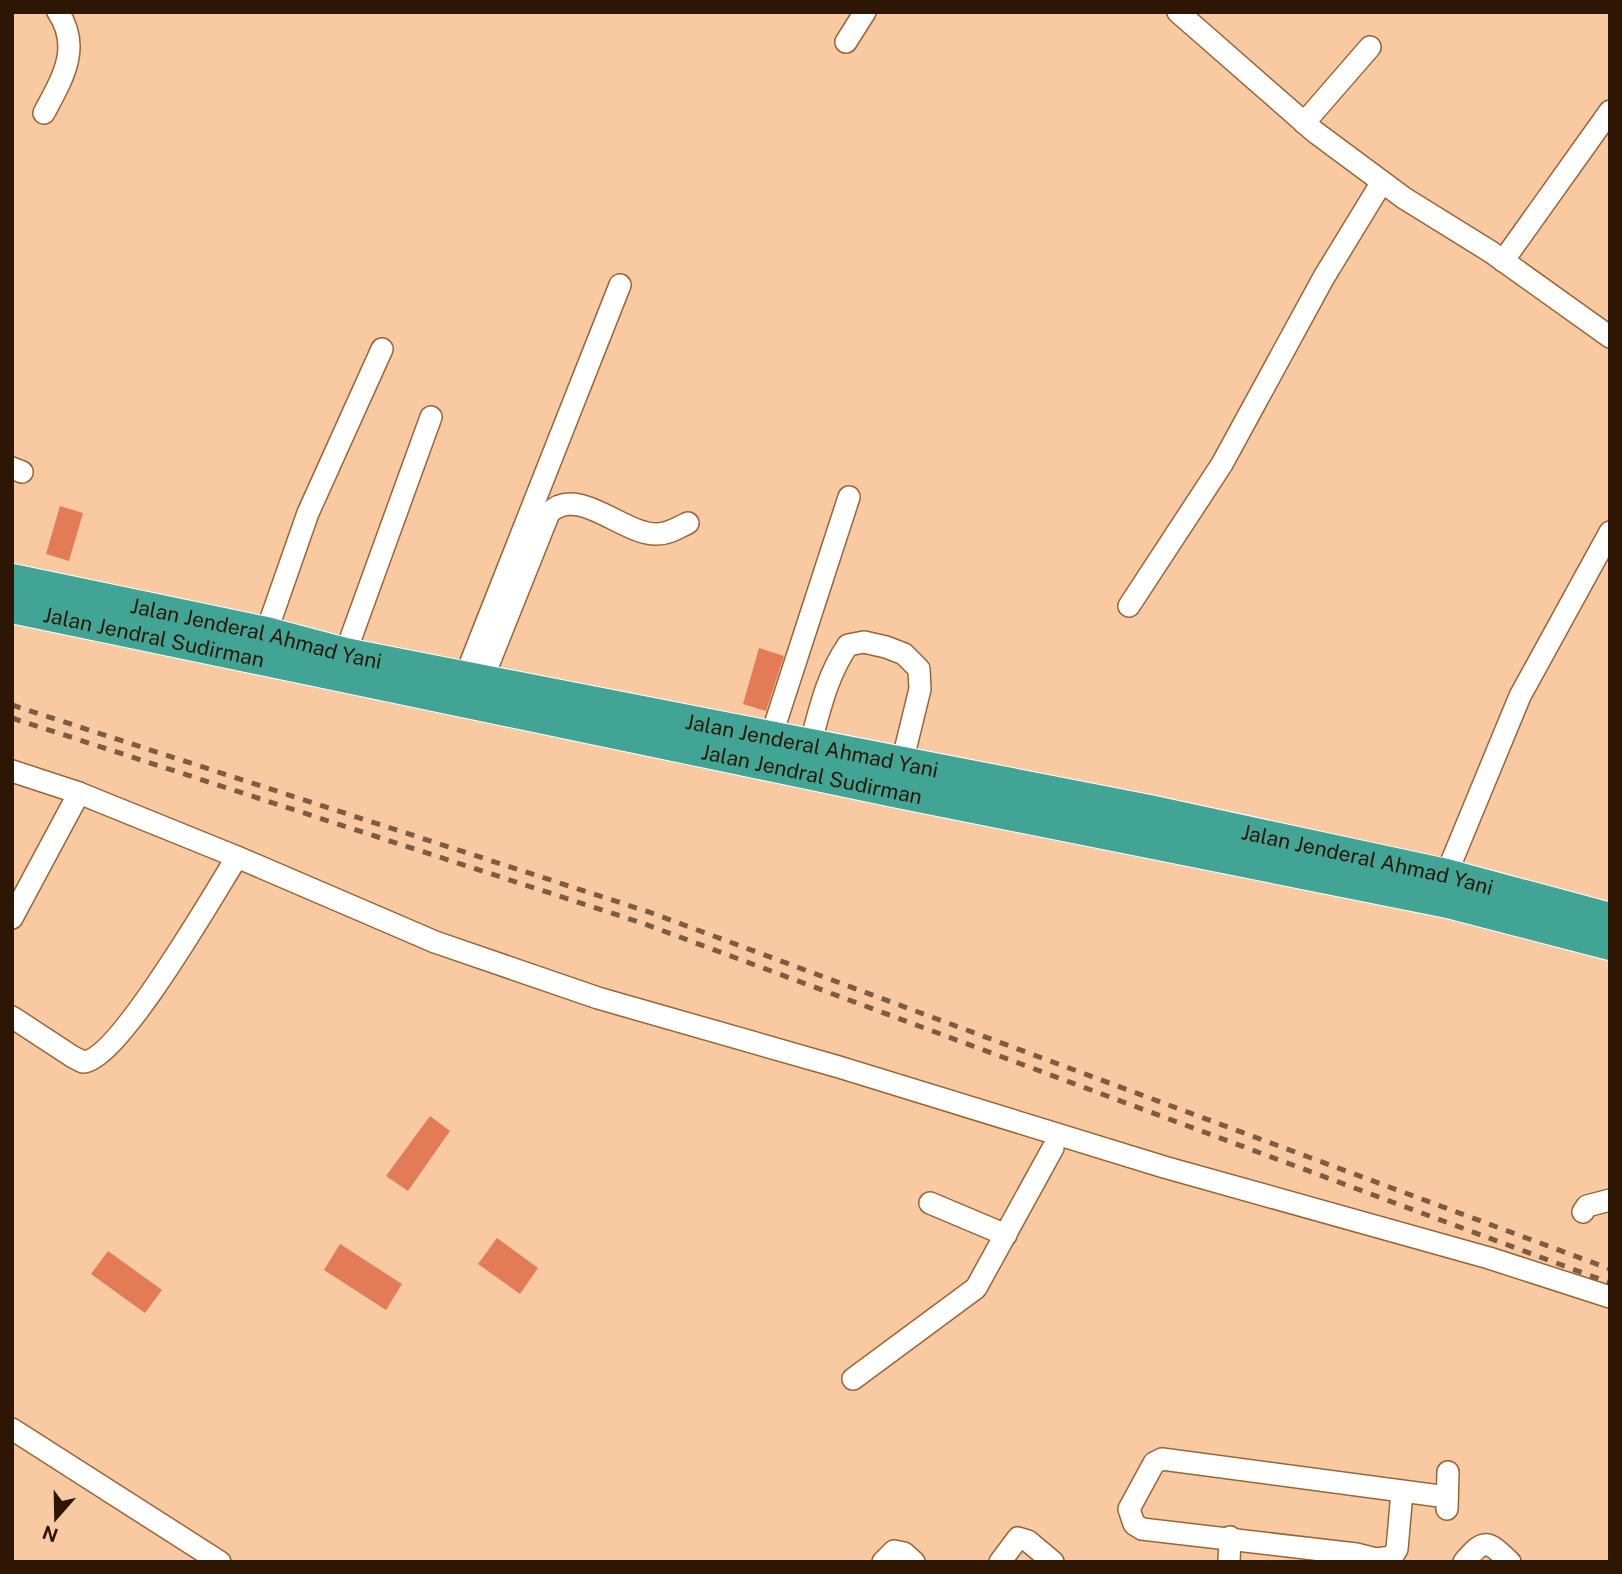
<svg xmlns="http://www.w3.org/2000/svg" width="1622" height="1574" font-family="'Public Sans',sans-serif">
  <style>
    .building { fill: #e37c56 }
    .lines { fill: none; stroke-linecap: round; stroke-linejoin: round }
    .minor-casing { stroke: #9a6535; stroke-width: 24 }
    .highway-casing { stroke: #fff; stroke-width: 34 }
    .minor { stroke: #fff; stroke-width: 21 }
    .highway { stroke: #41a495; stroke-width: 32 }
    .rail { stroke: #7d5d42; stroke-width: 5; stroke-dasharray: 9 9; stroke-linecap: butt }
    .labels { text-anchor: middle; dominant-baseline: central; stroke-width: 5; stroke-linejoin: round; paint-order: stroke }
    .street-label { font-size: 21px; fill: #2d1704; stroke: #f9c9a2 }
  </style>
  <rect width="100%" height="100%" fill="#f9c9a2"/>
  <g class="building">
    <path d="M60 506 83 513 69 561 46 554Z"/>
    <path d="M759 648 784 656 766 711 743 704Z"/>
    <path d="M430 1116 450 1131 408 1191 386 1176Z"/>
    <path d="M497 1238 538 1268 520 1294 478 1264Z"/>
    <path d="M340 1244 402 1284 386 1310 324 1270Z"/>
    <path d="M108 1251 162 1290 145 1313 91 1274Z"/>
  </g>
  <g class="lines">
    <g class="minor-casing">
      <g id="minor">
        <path d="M1178 12 1315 132 1404 198 1491 252 1610 337"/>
        <path d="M846 42 865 12"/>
        <path d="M44 113C62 79 82 48 58 12"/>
        <path d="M1304 123 1370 47"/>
        <path d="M1503 261 1610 111"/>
        <path d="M12 468 22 472"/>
        <path d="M1129 606 1222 464 1324 277 1382 182"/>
        <path d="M266 633 308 513 382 349"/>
        <path d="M345 654 431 417"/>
        <path d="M465 677 620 285"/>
        <path d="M485 680 489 663 549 513C578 484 623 535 657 534 669 534 677 528 688 523"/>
        <path d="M771 737 849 497"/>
        <path d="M807 756C818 718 825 678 848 645L864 642 886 647 904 654 919 669 920 689 899 775"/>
        <path d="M12 771 79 793 237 857 435 942 598 998 839 1067 1164 1167 1489 1258 1610 1297"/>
        <path d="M1446 875 1520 696 1610 532"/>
        <path d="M12 918 79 793"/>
        <path d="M12 1017 73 1057 83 1062C119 1060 215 892 237 857"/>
        <path d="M930 1203 1006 1235"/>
        <path d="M1583 1212 1587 1206 1610 1200"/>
        <path d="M853 1379 976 1288 1053 1148"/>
        <path d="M12 1429 220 1562"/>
        <path d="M1402 1492 1397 1549 1392 1557 1376 1559 1356 1554 1142 1529 1134 1524 1129 1509 1154 1463 1162 1459 1447 1497"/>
        <path d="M1447 1509 1448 1472"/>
        <path d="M883 1562 894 1551 904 1553 914 1562"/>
        <path d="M1000 1562 1018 1538 1028 1541 1053 1562"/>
        <path d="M1229 1562 1230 1537"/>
        <path d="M1464 1562C1485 1537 1488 1541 1510 1562"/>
      </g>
    </g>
    <g class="highway-casing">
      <g id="highway">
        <path id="s1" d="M12 580 266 633 345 654 1149 811 1446 875 1610 919"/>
        <path id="s2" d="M12 607 894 791 1448 902 1610 944"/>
      </g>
    </g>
    <use href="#minor" class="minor"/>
    <use href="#highway" class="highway"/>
    <g class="rail">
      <path d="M12 705 649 912 1610 1269"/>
      <path d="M12 718 642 923 1610 1283"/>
    </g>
  </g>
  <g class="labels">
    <g class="street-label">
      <text stroke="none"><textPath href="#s1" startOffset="250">Jalan Jenderal Ahmad Yani</textPath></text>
      <text stroke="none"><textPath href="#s2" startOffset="145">Jalan Jendral Sudirman</textPath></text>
      <text stroke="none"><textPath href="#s1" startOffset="817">Jalan Jenderal Ahmad Yani</textPath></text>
      <text stroke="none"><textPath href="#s2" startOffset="817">Jalan Jendral Sudirman</textPath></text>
      <text stroke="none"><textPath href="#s1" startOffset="1384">Jalan Jenderal Ahmad Yani</textPath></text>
    </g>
  </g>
  <rect width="1622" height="1574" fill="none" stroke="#2d1704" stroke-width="28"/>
  <g transform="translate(56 1518) rotate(200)" stroke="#f9c9a2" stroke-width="5" paint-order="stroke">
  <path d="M0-5L12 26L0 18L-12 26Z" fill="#2d1704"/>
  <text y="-10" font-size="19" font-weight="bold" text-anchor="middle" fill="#2d1704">N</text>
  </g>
</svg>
